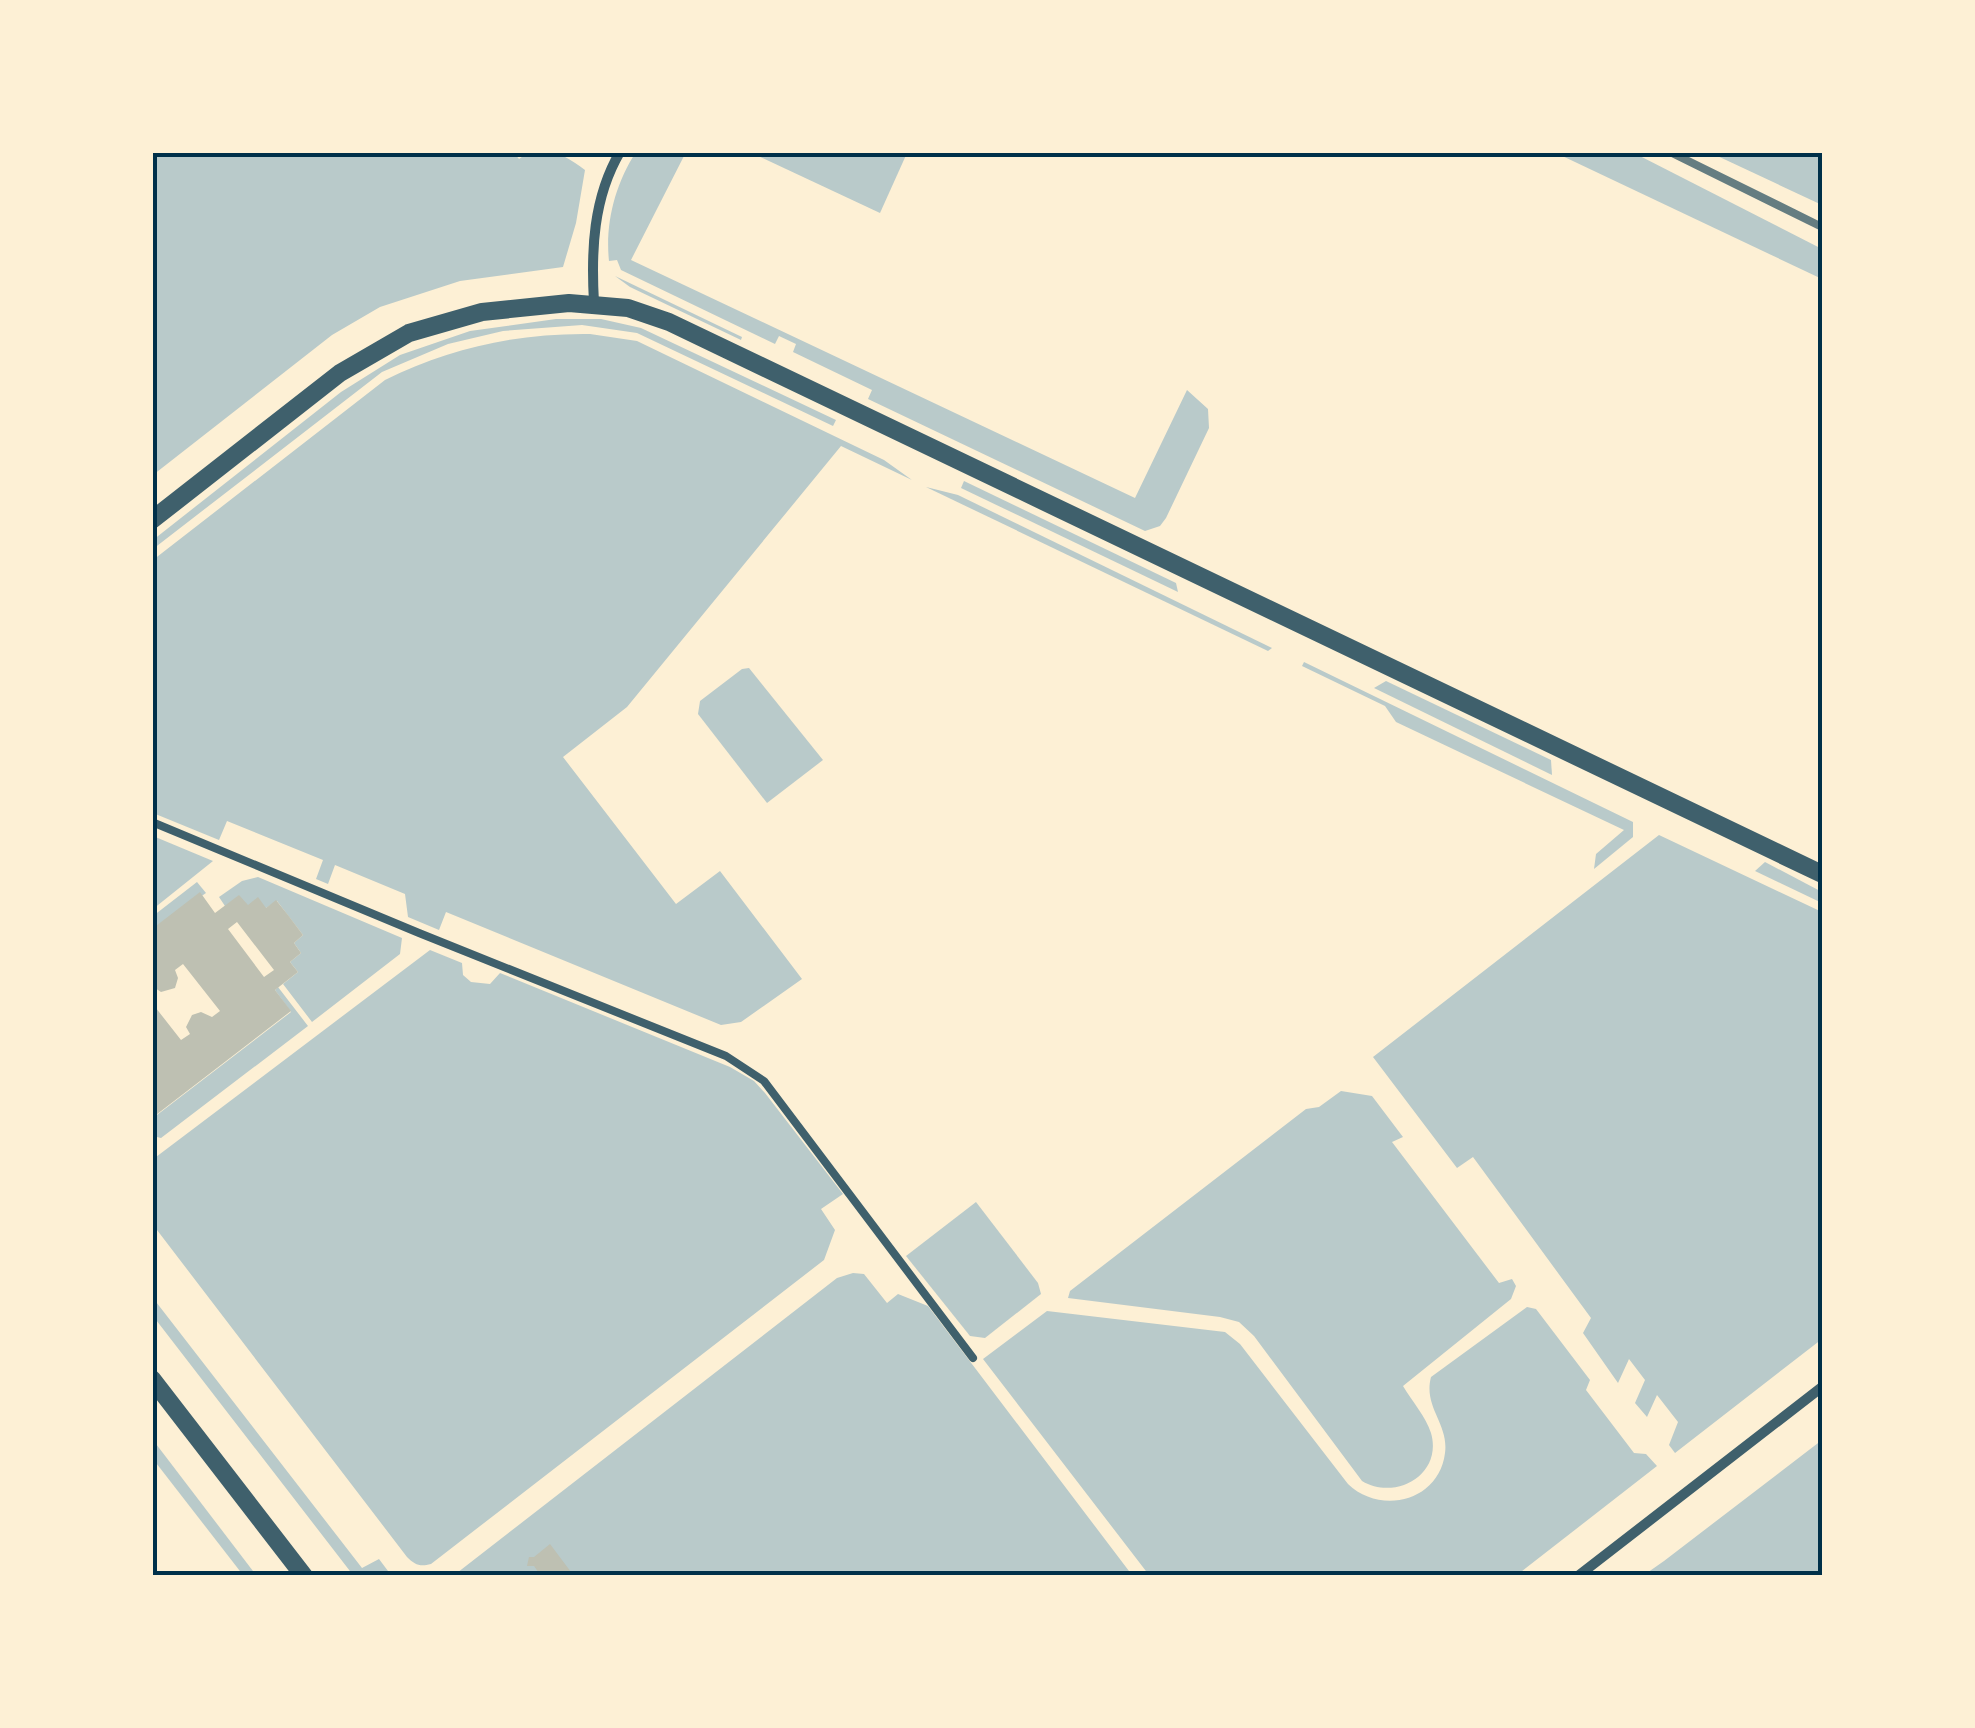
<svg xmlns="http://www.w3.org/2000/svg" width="1975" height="1728" font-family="Arial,sans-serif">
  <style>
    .green { fill: #b9caca }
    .building { fill: #bec0b2; fill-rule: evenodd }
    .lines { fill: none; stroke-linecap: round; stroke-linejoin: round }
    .service { stroke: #3f606c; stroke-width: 8 }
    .minor { stroke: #3f606c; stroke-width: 10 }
    .tertiary { stroke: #3f606c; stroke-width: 18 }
    .rail { stroke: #657d81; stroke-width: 8 }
    .neatline { fill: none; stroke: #003049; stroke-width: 4 }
  </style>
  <rect width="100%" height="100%" fill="#fdf0d5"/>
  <g class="green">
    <path d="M636 152 675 153 684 156 631 260 1135 498 1187 390 1208 409 1209 428 1166 518 1160 526 1145 531 868 399 872 390 793 352 796 344 779 336 775 344 621 270 617 260 609 261C605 224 615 184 636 152Z"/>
    <path d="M514 153 519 159C542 141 565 155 585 170L576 223 563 267 460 281 380 307 332 335 153 475V153Z"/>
    <path d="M752 153H907L880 213Z"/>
    <path d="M1556 153H1634L1822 249V279Z"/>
    <path d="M1711 153H1822V205Z"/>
    <path d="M615 276 742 337 741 340 630 287Z"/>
    <path d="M556 319H601L641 328 836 420 833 426 637 333 582 325 503 331 448 344 382 372 153 549V540L341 392 400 355 470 331Z"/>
    <path d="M590 334 637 341 884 460 912 480 841 446 627 707 563 757 676 904 720 871 802 979 741 1022 721 1025 446 912 439 930 408 917 405 894 335 865 328 884 316 879 323 860 227 821 219 840 153 813V560L385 380C450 348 517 333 590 334Z"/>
    <path d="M964 481 1176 583 1178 592 961 488Z"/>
    <path d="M926 487 958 495 1272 648 1268 651Z"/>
    <path d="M1304 662 1633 822V837L1594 869 1596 854 1624 830 1396 722 1385 706 1302 666Z"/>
    <path d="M749 668 823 760 767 803 698 714 700 701 742 669Z"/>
    <path d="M1386 681 1551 760 1552 775 1374 688Z"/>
    <path d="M1659 835 1822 912V1339L1675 1453 1669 1445 1678 1422 1657 1395 1647 1417 1635 1403 1645 1380 1629 1359 1618 1383 1583 1333 1591 1318 1473 1157 1457 1168 1373 1057Z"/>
    <path d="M153 836 213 861 153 909Z"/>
    <path d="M1765 862 1822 892V903L1755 871Z"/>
    <path d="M258 877 402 938 400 954 312 1022 283 984 298 972 290 962 301 953 294 943 303 935 277 901 266 908 225 906 219 897 242 881Z"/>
    <path d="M197 882 206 893 153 929V916Z"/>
    <path d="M430 950 462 963 463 975 471 982 490 984 500 973 730 1067 754 1081 765 1093 843 1194 821 1209 835 1230 824 1260 431 1564C420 1567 415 1565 407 1557L157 1230 153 1222 152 1160Z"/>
    <path d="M278 987 308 1026 161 1138 153 1136V1118L291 1012 275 990Z"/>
    <path d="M1341 1091 1372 1096 1403 1137 1392 1142 1499 1283 1512 1279 1516 1286 1511 1299 1403 1386C1412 1401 1426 1417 1431 1433 1443 1475 1395 1501 1362 1481L1254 1336 1239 1322 1220 1317 1068 1298 1070 1291 1306 1109 1319 1107Z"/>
    <path d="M976 1202 1038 1283 1041 1294 985 1338 970 1336 906 1256Z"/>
    <path d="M853 1273 864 1274 887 1303 898 1294 928 1306 1132 1575 453 1576 837 1278Z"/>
    <path d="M153 1298 362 1568 379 1559 391 1575H353L153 1316Z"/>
    <path d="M1527 1307 1536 1309 1590 1380 1586 1390 1634 1453 1646 1454 1657 1466 1517 1575H1149L983 1359 1047 1311 1225 1332 1240 1344 1348 1484C1380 1515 1439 1502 1445 1453 1449 1424 1423 1407 1431 1377Z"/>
    <path d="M1822 1440V1575H1644L1664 1561Z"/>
    <path d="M152 1441 153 1440 256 1575H243L153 1459Z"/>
  </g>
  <g class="building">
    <path d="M200 892 215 913 239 895 248 905 258 897 266 908 276 900 288 915 303 935 294 943 301 953 290 962 298 972 275 990 291 1011 152 1118V1003L181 1040 190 1034 186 1027 192 1015 201 1012 212 1017 220 1011 183 964 175 970 178 978 175 988 161 992 152 986V929ZM237 922 274 970 264 977 228 929Z"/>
    <path d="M550 1544 574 1576H541L534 1566H527L529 1557H534Z"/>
  </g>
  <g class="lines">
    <path class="service" d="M152 822 419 933 726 1056 764 1081 973 1358"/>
    <g class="minor">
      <path d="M594 303C591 251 593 198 620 152"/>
      <path d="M1578 1576 1822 1387"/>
    </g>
    <g class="tertiary">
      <path d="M152 520 340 373 409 333 482 312 569 303 628 308 669 322 1822 874"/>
      <path d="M152 1379 304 1576"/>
    </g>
    <path class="rail" d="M1670 152 1822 227"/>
  </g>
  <rect width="1975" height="1728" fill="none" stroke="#fdf0d5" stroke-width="310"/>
  <rect x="155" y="155" width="1665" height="1418" class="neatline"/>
</svg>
